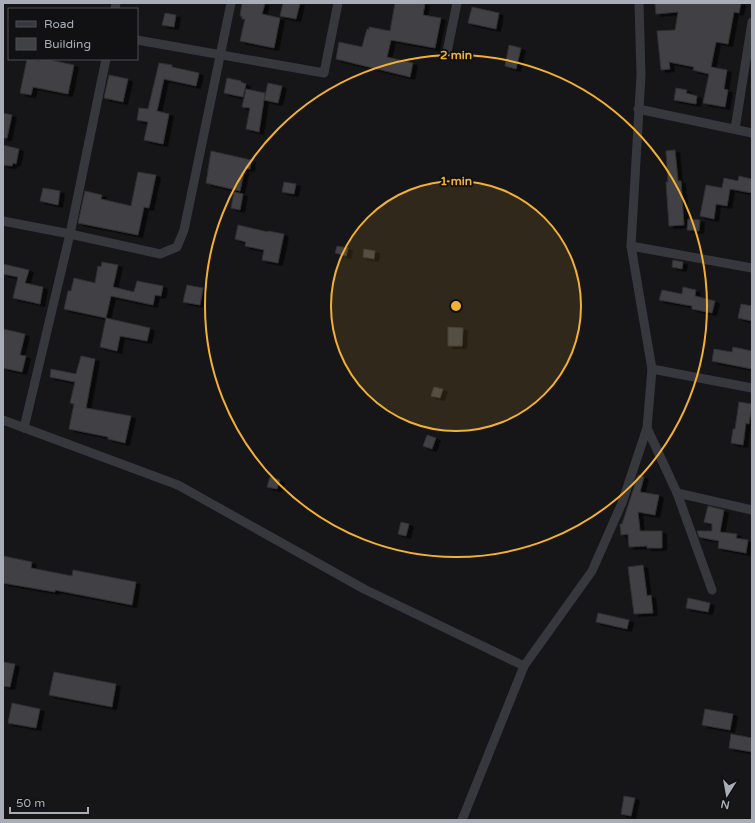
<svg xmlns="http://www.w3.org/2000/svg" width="755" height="823" font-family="'Varela Round',sans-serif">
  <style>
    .building { fill: #404145; stroke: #303034; filter: url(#shadow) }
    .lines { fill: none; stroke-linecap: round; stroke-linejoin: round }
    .minor { stroke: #37383d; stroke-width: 9 }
    .ring { fill: none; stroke: #f2b134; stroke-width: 2 }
    .centre { fill: #f2b134; stroke: #111113; stroke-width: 2 }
    .ring-label { font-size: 12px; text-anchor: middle; font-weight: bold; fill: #f2b134; stroke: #111113; stroke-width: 4; stroke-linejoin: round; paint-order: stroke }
  </style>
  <defs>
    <filter id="shadow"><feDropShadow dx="4.5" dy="2.5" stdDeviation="0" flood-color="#0009"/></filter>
  </defs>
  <rect width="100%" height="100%" fill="#161618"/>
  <g class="building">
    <path d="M242 3H265L262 14 280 18 274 48 240 41 245 19H242V16H240Z"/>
    <path d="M283 3H300L296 19 280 16Z"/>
    <path d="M395 3H425L423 15 441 18 435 48 391 40 387 57 413 63 410 77 336 59 339 42 362 47 367 29 369 30V27L390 31Z"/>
    <path d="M655 3H741L739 13 734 12 728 44 716 42 711 67 727 70 724 89 728 90 725 107 703 103 709 74 693 70 694 67 669 62 670 69 661 70 657 31 675 30 678 12 656 14Z"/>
    <path d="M472 7 499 13 496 29 468 23Z"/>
    <path d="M165 13 176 15 174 27 162 25Z"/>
    <path d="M509 45 521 48 516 69 505 66Z"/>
    <path d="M27 59 40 61V59H45L74 65 68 94 33 87 31 95 20 93Z"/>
    <path d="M159 63 172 65V67L199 73 196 86 164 79 157 111 169 114 163 144 144 140 148 122 137 120 139 108 148 109Z"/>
    <path d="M109 75 128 79 123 102 104 98Z"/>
    <path d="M227 78 241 81V82L246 84 243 97 224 93Z"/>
    <path d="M268 83 282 86 278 103 264 100Z"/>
    <path d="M676 88 687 90 686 93 697 96 696 104 674 100Z"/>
    <path d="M246 89 265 93 259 132 246 129 250 108 242 107Z"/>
    <path d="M3 113 12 115 7 138H3Z"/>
    <path d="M3 145 19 149 16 164 13 163 12 166 3 165Z"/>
    <path d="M675 150 678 181H681L684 225 669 226 666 182H668L666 151Z"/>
    <path d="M211 151 251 160 250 169 245 168 240 191 206 183Z"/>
    <path d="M138 172 156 175 149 208 144 207 138 235 78 223 85 191 102 195 101 199 131 206Z"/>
    <path d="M739 176 752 179V193L730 189 727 206 716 204 714 219 700 216 706 185 722 188 724 178 738 181Z"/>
    <path d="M284 182 296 184 294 194 282 192Z"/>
    <path d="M43 188 60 191 58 205 40 201Z"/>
    <path d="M234 192 243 194 240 210 231 208Z"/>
    <path d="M688 219 700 220 699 231 687 230Z"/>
    <path d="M238 225 268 232V231L284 234 278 263 262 260 264 250 245 246 246 242 235 239Z"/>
    <path d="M337 246 348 248 346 256 335 253Z"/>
    <path d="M364 249 375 251 374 259 363 257Z"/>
    <path d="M673 260 683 262 682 269 672 267Z"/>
    <path d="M102 262 118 265 113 287 134 292 137 281 163 286 161 296 155 295 153 305 111 296 106 318 64 309 68 291H71L74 278 95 283 98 266 101 267Z"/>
    <path d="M3 264 29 270 25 283 43 287 40 304 13 298 18 277 3 274Z"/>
    <path d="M187 285 203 288 200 305 183 302Z"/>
    <path d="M683 287 696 290 695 296 715 301 712 313 692 309V306L659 300 662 290 682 294Z"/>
    <path d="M741 304 752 306V321L738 318Z"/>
    <path d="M106 318 150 328 147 341 120 336 117 351 100 347Z"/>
    <path d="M448 327 463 328 462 346H448Z"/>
    <path d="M3 329 25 334 20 355 26 356 22 372 3 368Z"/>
    <path d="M733 347 752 351V369L712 361 714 349 732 352Z"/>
    <path d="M81 356 95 359 86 408 131 416 125 443 108 439V437L69 429 74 404 70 403 75 382 50 377 51 369 76 374Z"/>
    <path d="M434 387 443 389 440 398 431 396Z"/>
    <path d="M739 402 752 404 749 424 746 423 743 445 731 443 733 429H735Z"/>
    <path d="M427 435 436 438 432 449 423 446Z"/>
    <path d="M638 475 644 477 640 492 659 495 655 515 638 512 640 531H662V548H647V546L629 547 628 534 621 535 620 524H622Z"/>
    <path d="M270 477 280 480 277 489 267 487Z"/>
    <path d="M708 506 724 510 720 532 737 534 736 538 748 540 746 553 718 548 719 541 699 537 697 531H712V524L704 522Z"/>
    <path d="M401 522 409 524 406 536 398 534Z"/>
    <path d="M3 556 32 562 31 568 72 576 73 570 136 582 132 605 55 590V592L3 583Z"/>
    <path d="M643 565 647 596 651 595 653 613 634 614 628 567Z"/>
    <path d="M688 598 710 603 708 612 686 608Z"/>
    <path d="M598 613 629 620 627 629 596 622Z"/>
    <path d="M3 662 15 664 10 687 3 686Z"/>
    <path d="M54 672 116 684 112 707 49 695Z"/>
    <path d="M12 703 40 709 36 728 8 723Z"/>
    <path d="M705 709 733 714 730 730 702 725Z"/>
    <path d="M731 734 752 738V752L729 748Z"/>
    <path d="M624 796 635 798 631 816 621 814Z"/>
  </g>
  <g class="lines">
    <g class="minor">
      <path d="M115 9 116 3"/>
      <path d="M137 40 324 73 338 3"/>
      <path d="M447 52 457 3"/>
      <path d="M638 109 752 133"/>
      <path d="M735 129 752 22"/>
      <path d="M3 221 70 234 160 254 177 247 184 230 231 3"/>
      <path d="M631 246 752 268"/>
      <path d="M652 369 752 388"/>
      <path d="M3 420 178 485 364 589 524 666"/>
      <path d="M24 428 70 234 106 59"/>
      <path d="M647 428 677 493 712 590"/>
      <path d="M677 493 752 510"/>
      <path d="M462 820 524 666 592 571 622 503 647 428 652 369 631 246 641 75 639 3"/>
    </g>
  </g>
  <circle cx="456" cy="306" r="125" fill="#f2b134" fill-opacity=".12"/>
  <g class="ring">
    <circle cx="456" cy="306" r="125"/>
    <circle cx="456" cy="306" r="251"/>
  </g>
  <circle cx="456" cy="306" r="6" class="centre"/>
  <g class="ring-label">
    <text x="456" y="59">2 min</text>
    <text x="456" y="185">1 min</text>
  </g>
  <rect width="755" height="823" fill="none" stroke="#a8adb8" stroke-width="8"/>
  <rect x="8" y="8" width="130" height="52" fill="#111113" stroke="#4d4f55"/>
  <rect x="16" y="21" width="20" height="6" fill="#37383d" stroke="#4d4f55"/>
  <text x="44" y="28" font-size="12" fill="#a8adb8">Road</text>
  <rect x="16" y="38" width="20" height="12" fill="#404145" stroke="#4d4f55"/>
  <text x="44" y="48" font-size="12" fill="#a8adb8">Building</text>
  <g transform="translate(727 795) rotate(191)" stroke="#111113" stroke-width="3" paint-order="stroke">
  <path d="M0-3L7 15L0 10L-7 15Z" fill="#a8adb8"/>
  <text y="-6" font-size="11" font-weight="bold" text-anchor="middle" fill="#a8adb8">N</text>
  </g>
  <path d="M10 807v6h78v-6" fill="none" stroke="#a8adb8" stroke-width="2"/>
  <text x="16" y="807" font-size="12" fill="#a8adb8" stroke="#111113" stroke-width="3" paint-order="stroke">50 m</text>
</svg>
